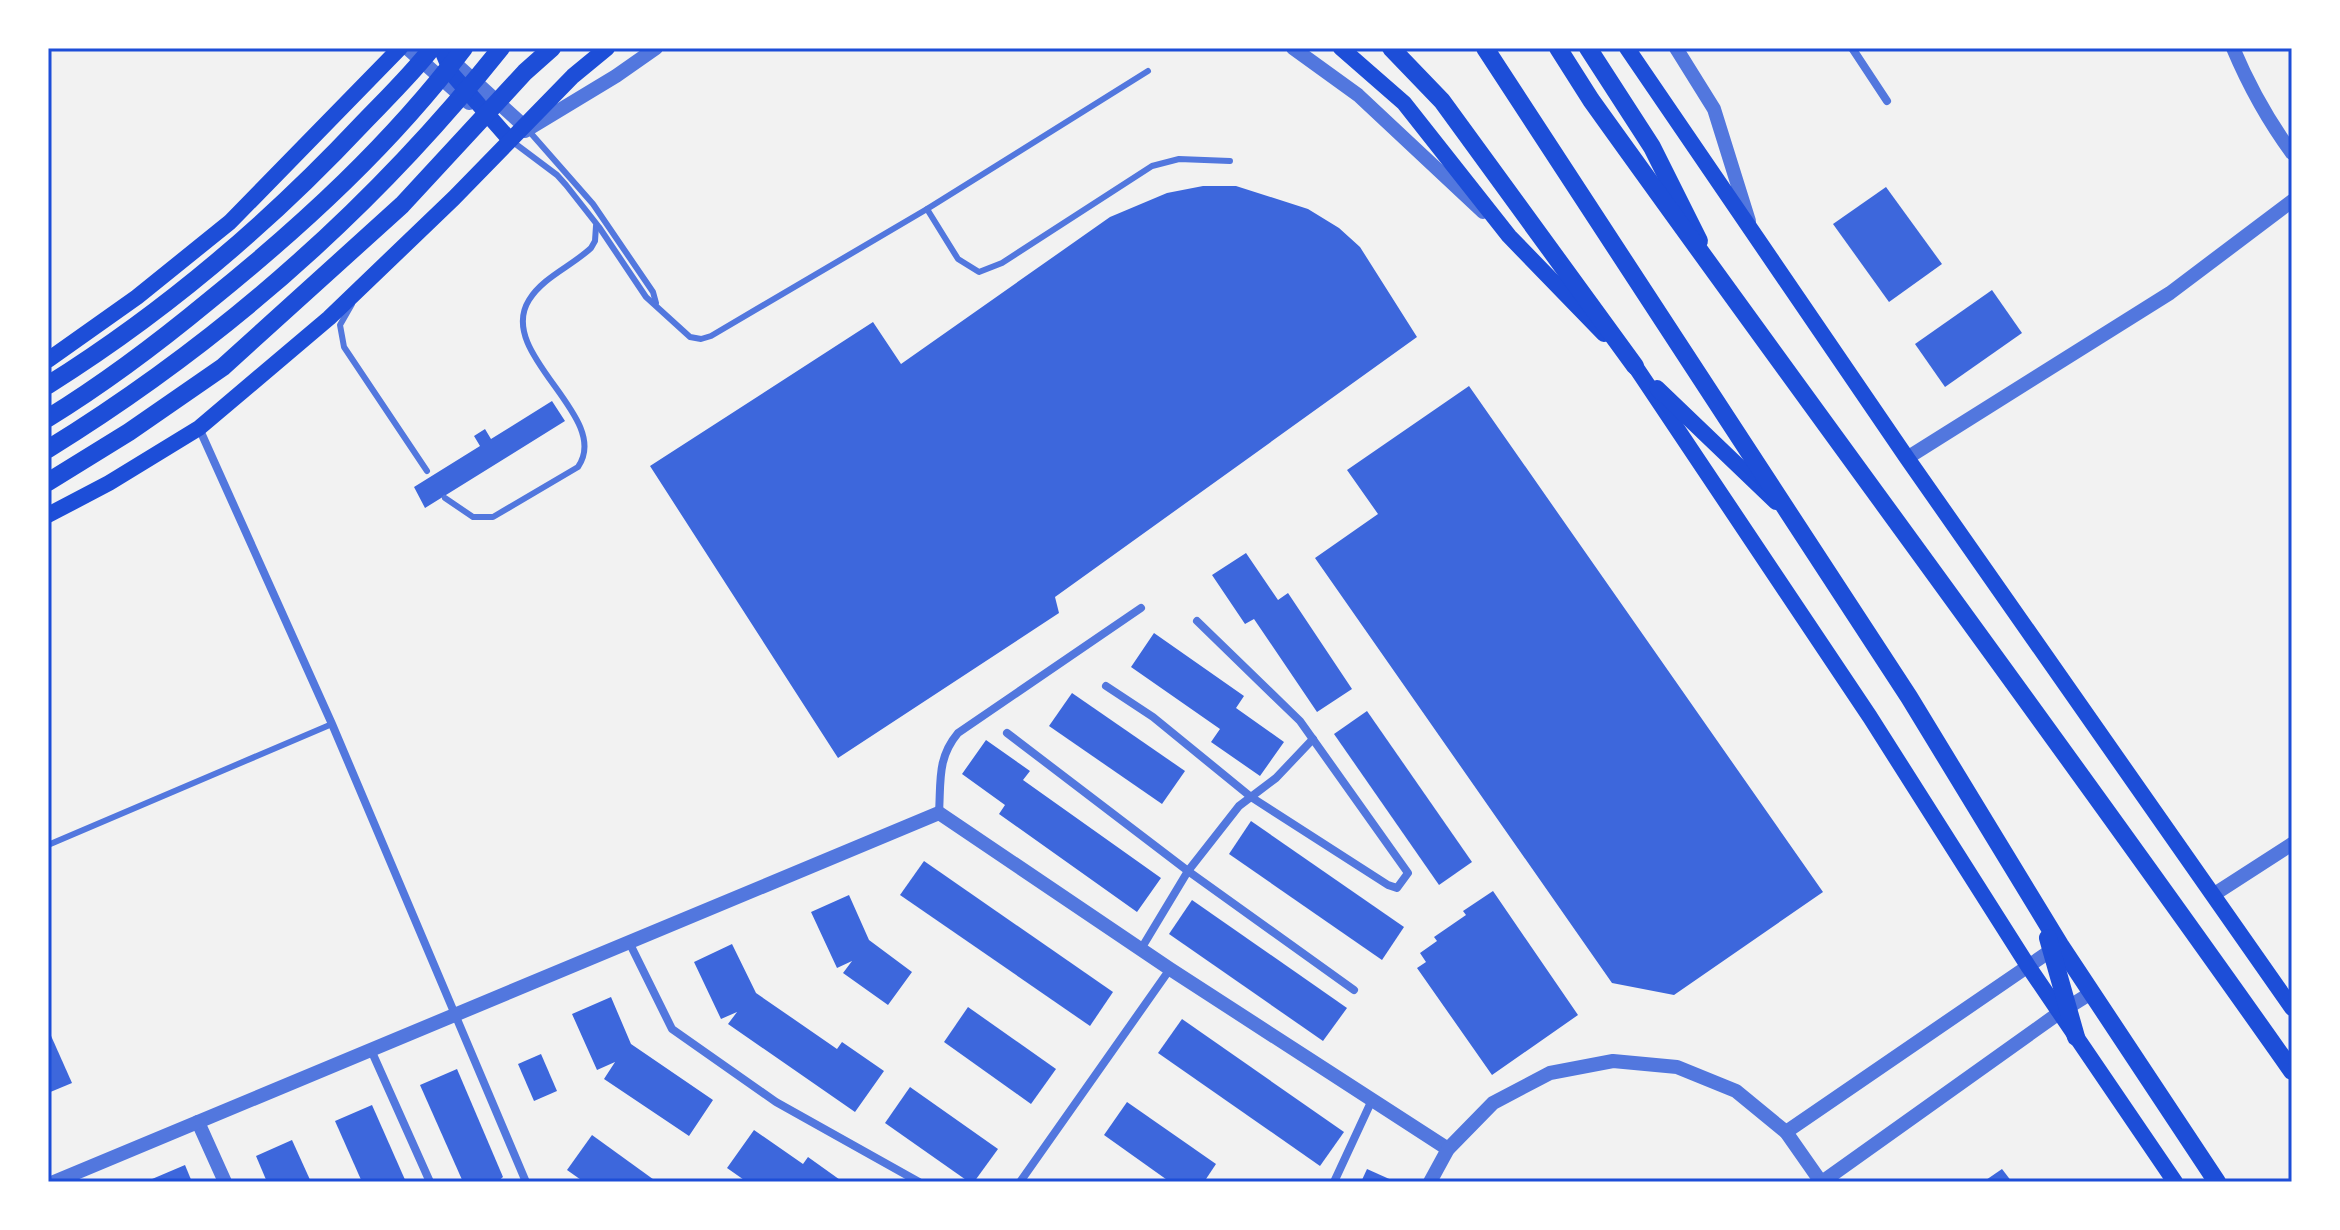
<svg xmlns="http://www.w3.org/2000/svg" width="2340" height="1230" font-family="'Source Sans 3',sans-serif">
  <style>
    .building { fill: #3d67dc }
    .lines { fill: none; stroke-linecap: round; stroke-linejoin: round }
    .service { stroke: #5277de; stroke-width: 6 }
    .minor { stroke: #5277de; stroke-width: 8 }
    .tertiary { stroke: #5277de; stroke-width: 14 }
    .secondary { stroke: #1d4ed8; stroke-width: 16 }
    .primary { stroke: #1d4ed8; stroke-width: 18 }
    .trunk { stroke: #1d4ed8; stroke-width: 18 }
    .neatline { fill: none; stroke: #1d4ed8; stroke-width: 3 }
  </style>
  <rect width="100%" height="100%" fill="#f2f2f2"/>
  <g class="building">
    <path d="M1203 186H1236L1308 209 1339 228 1360 247 1417 337 1055 597 1059 613 838 758 650 466 873 322 901 364 1110 217 1167 193Z"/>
    <path d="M1886 187 1942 264 1889 302 1833 224Z"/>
    <path d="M1992 290 2022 333 1945 387 1915 344Z"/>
    <path d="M1469 386 1823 892 1674 995 1612 983 1315 558 1378 514 1347 470Z"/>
    <path d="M552 401 565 421 425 508 414 487 480 446 474 436 485 429 491 439Z"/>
    <path d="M1246 553 1278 600 1288 593 1352 689 1317 712 1254 619 1245 624 1212 575Z"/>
    <path d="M1154 633 1244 696 1236 708 1284 742 1260 776 1211 742 1220 729 1131 667Z"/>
    <path d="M1072 693 1185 771 1162 804 1049 726Z"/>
    <path d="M1367 711 1472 862 1439 885 1334 734Z"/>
    <path d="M986 740 1030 771 1023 780 1161 878 1137 912 999 814 1005 805 962 774Z"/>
    <path d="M1251 821 1404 927 1382 960 1229 854Z"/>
    <path d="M924 861 1113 992 1090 1026 900 895Z"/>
    <path d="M1493 891 1578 1015 1492 1075 1417 968 1426 962 1420 953 1437 941 1434 937 1466 915 1463 911Z"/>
    <path d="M849 895 869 940 912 972 888 1005 843 973 852 961 837 968 811 912Z"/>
    <path d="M1192 900 1347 1008 1323 1041 1169 934Z"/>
    <path d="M732 944 756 993 837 1049 842 1042 884 1071 855 1112 728 1024 737 1012 721 1019 694 962Z"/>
    <path d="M611 997 631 1044 713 1100 689 1136 604 1079 615 1062 597 1070 572 1014Z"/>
    <path d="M968 1007 1056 1069 1031 1104 944 1042Z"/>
    <path d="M1182 1019 1344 1132 1320 1166 1158 1053Z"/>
    <path d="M48 1029 72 1083 48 1093Z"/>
    <path d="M541 1054 557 1091 534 1101 518 1064Z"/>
    <path d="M457 1069 503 1177 497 1182H463L420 1085Z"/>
    <path d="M910 1087 998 1149 974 1182H969L885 1123Z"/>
    <path d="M1127 1102 1216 1164 1204 1182H1170L1104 1135Z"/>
    <path d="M372 1105 406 1182H362L335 1121Z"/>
    <path d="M754 1130 803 1164 808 1157 843 1182H747L727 1168Z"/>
    <path d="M592 1135 657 1182H584L567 1170Z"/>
    <path d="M292 1140 311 1182H267L256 1156Z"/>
    <path d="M185 1165 192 1182H145Z"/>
    <path d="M1367 1169 1396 1182H1361Z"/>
    <path d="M2002 1169 2012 1182H1983Z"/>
  </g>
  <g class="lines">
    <g class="service">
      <path d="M528 130 593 204 653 292 656 303"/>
      <path d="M513 142 557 175 566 185 599 227 646 297 690 337 701 339 711 336 927 209 1148 71"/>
      <path d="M927 209 958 259 979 272 1002 263 1152 166 1179 159 1230 161"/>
      <path d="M352 304 340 325 344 347 427 471"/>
      <path d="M445 498 473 517H493L578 467C613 417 495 354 529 300 543 277 572 266 591 248L595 241 596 226"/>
      <path d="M48 845 332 724"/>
    </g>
    <g class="minor">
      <path d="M1852 48 1887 101"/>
      <path d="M199 428 332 724 526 1182"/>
      <path d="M1106 686 1153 717 1251 797 1388 885 1397 888 1408 873 1300 721 1197 621"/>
      <path d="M1007 733 1188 871 1354 990"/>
      <path d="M939 813C941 781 937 758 958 733L1141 608"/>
      <path d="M629 942 672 1029 776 1102 919 1182"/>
      <path d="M1141 949 1188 871 1239 806 1276 778 1313 739"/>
      <path d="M371 1050 430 1182"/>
      <path d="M1020 1182 1170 969"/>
      <path d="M1334 1182 1372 1100"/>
    </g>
    <g class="tertiary">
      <path d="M407 48 469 103"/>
      <path d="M1293 48 1358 95 1483 212"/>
      <path d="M1676 48 1714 109 1749 221"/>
      <path d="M2233 48C2249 86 2267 119 2292 153"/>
      <path d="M447 56 524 126"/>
      <path d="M525 131 616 76 656 48"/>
      <path d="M1907 458 2170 293 2292 201"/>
      <path d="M2213 895 2292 844"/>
      <path d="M198 1122 225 1182"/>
      <path d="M1786 1132 2059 945"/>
      <path d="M54 1182 939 813 1170 969 1448 1149"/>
      <path d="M1430 1182 1448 1149 1493 1103 1550 1073 1613 1061 1677 1067 1736 1091 1786 1132 1821 1182"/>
      <path d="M1822 1182 2059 1013 2091 993"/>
    </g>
    <g class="secondary">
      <path d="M441 48 452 74 510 140"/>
      <path d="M1341 48 1404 103 1509 236 1604 334"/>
      <path d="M1627 48 1907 458 2292 1008"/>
      <path d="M48 360 137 297 230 222 400 48"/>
      <path d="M1635 366 1870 717 2028 966 2175 1182"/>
      <path d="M1657 388 1776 502"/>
      <path d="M48 515 109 483 199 428 329 318 454 198 573 76 607 48"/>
    </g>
    <g class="primary">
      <path d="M1391 48 1442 101 1635 366"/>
      <path d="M1588 48 1652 147 1699 241"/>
      <path d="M48 385C163 313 269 223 362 124 385 100 411 75 432 48"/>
      <path d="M48 482 129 432 223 367 402 205 525 72 552 48"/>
    </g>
    <g class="trunk">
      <path d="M1485 48 1909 697 2060 945 2217 1182"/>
      <path d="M1558 48 1591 100C1823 424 2062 744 2292 1071"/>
      <path d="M48 418C105 383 158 343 210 300 303 225 392 143 464 48"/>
      <path d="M48 449C221 342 374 207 501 48"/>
      <path d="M2048 938 2076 1037"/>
    </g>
  </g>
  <rect width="2340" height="1230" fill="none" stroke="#ffffff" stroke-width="100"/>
  <rect x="50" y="50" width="2240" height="1130" class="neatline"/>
</svg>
